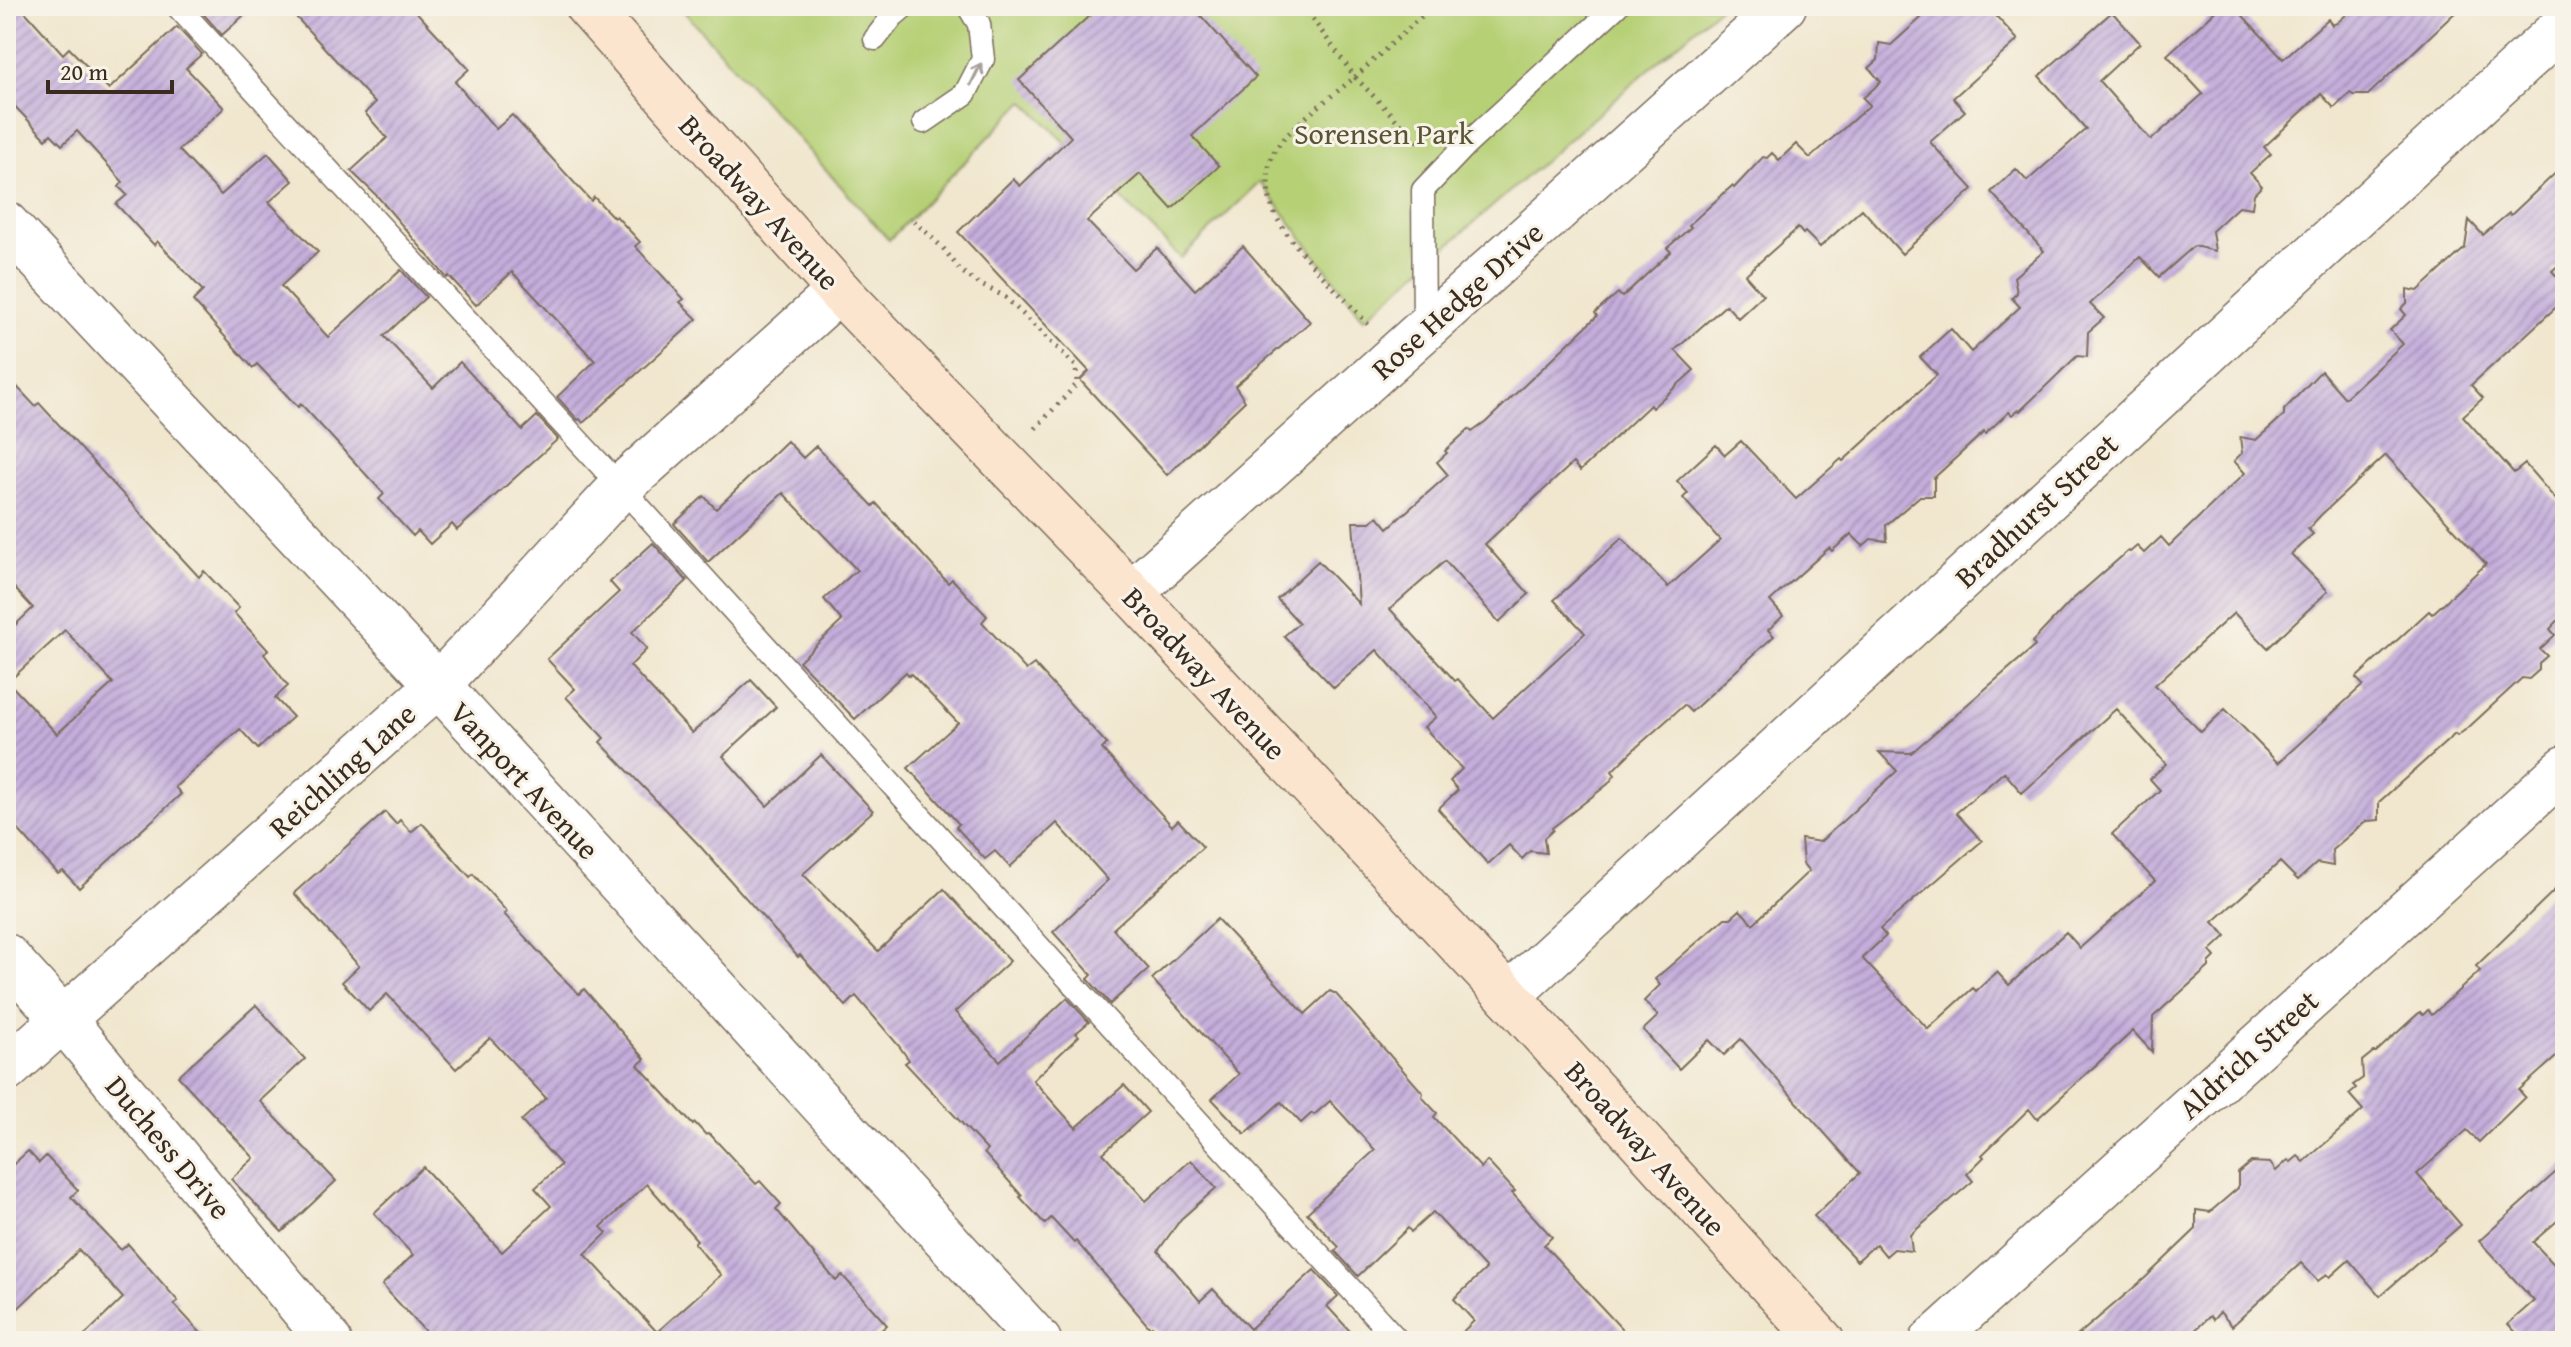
<svg xmlns="http://www.w3.org/2000/svg" width="2571" height="1347" font-family="'Gentium Book Plus',serif">
  <style>
    .green { fill: #b6d076; stroke: #787d4a; stroke-width: 2 }
    .building { fill: url(#building-hatch); fill-rule: evenodd }
    .lines { fill: none; stroke-linecap: round; stroke-linejoin: round }
    .lane-casing { stroke: #7b6c5c; stroke-width: 25 }
    .street-casing { stroke: #7b6c5c; stroke-width: 47 }
    .secondary-casing { stroke: #7b6c5c; stroke-width: 47 }
    .path { stroke: #7b6c5c; stroke-width: 5; stroke-dasharray: 2 6; stroke-linecap: butt }
    .lane { stroke: #fff; stroke-width: 22 }
    .street { stroke: #fff; stroke-width: 44 }
    .secondary { stroke: #fce5cf; stroke-width: 44 }
    .oneway { stroke: #a79f9a }
    .labels { text-anchor: middle; dominant-baseline: central; stroke-width: 6; stroke-linejoin: round; paint-order: stroke }
    .park-label { font-size: 30px; fill: #5a5434; stroke: #f7f3e8 }
    .street-label { font-size: 30px; fill: #3b2a1e; stroke: #f7f3e8 }
  </style>
  <defs>
    <pattern id="building-hatch" width="6" height="6" patternUnits="userSpaceOnUse" patternTransform="scale(2)"><rect width="6" height="6" fill="#c4aedc"/><path d="M-1 1l2-2M0 6l6-6M5 7l2-2" fill="none" stroke="#a08eb2"/></pattern>
  </defs>
  <rect width="100%" height="100%" fill="#f7f3e8"/>
  <filter id="ink" filterUnits="userSpaceOnUse"><feTurbulence type="fractalNoise" baseFrequency=".0125" numOctaves="2"/><feDisplacementMap in="SourceGraphic" scale="16" xChannelSelector="R" yChannelSelector="G"/><feConvolveMatrix kernelMatrix="1 2 1 2 8 2 1 2 1" color-interpolation-filters="sRGB"/></filter>
  <filter id="wash" filterUnits="userSpaceOnUse"><feTurbulence type="fractalNoise" baseFrequency=".006" numOctaves="4" result="noise"/><feDisplacementMap in="SourceGraphic" scale="32" xChannelSelector="R" yChannelSelector="G"/><feGaussianBlur stdDeviation="1.8" result="paint"/><feColorMatrix in="noise" values="0 0 0 0 0 0 0 0 0 0 0 0 0 0 0 0 0 1.4 0 .05"/><feComposite in="paint" operator="in"/></filter>
  <g filter="url(#wash)">
    <rect width="100%" height="100%" fill="#f1e7cf"/>
    <path class="green" d="M679 6H1721L1364 319 1260 182 1181 258 1024 101 889 240Z"/>
    <g id="blocks">
      <g class="building">
        <path d="M6 6H20L63 54 69 48 109 89 177 27 202 54 186 68 224 108 179 150 221 195 268 153 293 181 269 202 318 252 281 286 328 337 401 270 426 297 384 336 433 388 460 362 522 430 537 416 558 439 457 530 452 524 430 544 418 531 413 536 379 499 384 494 301 404 298 407 257 364 253 368 193 301 203 291 157 241 154 245 116 204 127 195 119 187 123 182 77 131 62 145 51 134 46 139 6 97Z"/>
        <path d="M200 6H254L222 35 198 8Z"/>
        <path d="M286 6H411L469 69 455 82 496 129 512 115 591 201 594 197 614 218 616 216 640 242 635 246 684 299 680 302 697 319 583 423 580 419 578 420 557 397 595 361 512 272 476 305 449 276 447 278 378 197 351 171 387 138 365 113 375 103Z"/>
        <path d="M1100 6H1192L1256 77 1192 136 1219 166 1172 209 1140 174 1087 221 1133 269 1157 248 1195 290 1243 246 1310 322 1235 386 1245 401 1167 475 1080 380 1089 371 958 232 1013 179 1020 186 1071 137 1019 80Z"/>
        <path d="M1918 6H1987L2018 40 1953 98 1965 111 1930 142 1973 189 1902 254 1862 209 1820 247 1805 232 1803 234 1798 228 1745 275 1763 295 1738 318 1726 305 1675 350 1694 370 1652 408 1650 405 1580 471 1573 463 1485 544 1529 594 1499 622 1445 561 1390 609 1455 681 1458 679 1493 718 1585 633 1554 600 1622 538 1668 587 1720 540 1683 498 1688 493 1677 481 1716 445 1725 455 1741 441 1796 499 1841 459 1843 461 1937 375 1920 357 1945 334 1951 329 1971 352 2020 307 2012 298 2017 293 2014 277 2044 251 1991 192 2016 169 2027 181 2086 129 2039 76 2112 12 2140 43 2099 81 2151 140 2203 94 2167 55 2221 6H2234L2283 59 2328 19 2332 25 2337 23 2356 6H2462L2368 95H2353L2350 93 2334 108 2321 94 2264 147 2271 154 2250 173 2262 186 2254 194 2252 208 2239 206 2212 231 2215 251 2194 246 2159 277 2140 257 2090 304 2104 318 2088 332 2087 357 2077 356 2020 411 2018 410 2012 415 2009 412 1985 434 1984 432 1934 478V496H1920L1886 525 1887 541 1871 539 1863 546 1851 534 1832 551 1829 548 1770 601 1783 616 1768 630 1774 636 1691 712 1684 705 1631 752 1612 771 1615 775 1608 784 1552 828 1553 830 1544 838 1546 853 1530 851 1522 859 1509 845 1488 864 1438 809 1458 790 1450 781 1462 769 1424 727 1436 717 1377 650 1334 688 1284 636 1299 623 1277 599 1318 561 1359 604 1353 522H1370L1378 516 1388 528 1440 482 1448 475 1437 462 1447 453 1445 451 1469 429 1472 432 1486 422 1597 316 1595 313 1618 293 1622 297 1671 252 1667 248 1691 227 1689 225 1732 186 1734 188 1763 157 1767 158 1772 153 1779 160 1796 144 1810 158 1870 105 1863 98 1881 82 1869 68 1878 60 1879 43 1891 45 1921 18Z"/>
        <path d="M2565 164V259L2552 271 2565 286V299L2471 385 2483 398 2463 416 2514 473 2525 464 2565 510V613L2550 629 2555 635 2540 649 2547 656 2539 663V670L2529 679 2522 678 2469 727 2457 736 2455 734 2379 802V820L2366 821 2332 850 2333 866 2317 863 2298 880 2280 862 2213 922 2226 936 2210 951 2215 957 2209 963V967L2153 1017 2152 1052 2133 1031 2037 1119 2029 1109 1982 1155 1984 1157 1967 1174 1973 1181 1910 1235 1912 1251 1894 1249 1886 1256 1876 1244 1857 1261 1814 1216 1860 1173 1741 1039 1724 1055 1709 1040 1679 1069 1643 1030 1658 1016 1644 1001 1660 985 1655 979 1725 918H1731L1740 910 1753 924 1809 871 1803 864 1801 839 1820 842 1897 771 1879 752 1911 753 2035 646 2032 642 2072 600 2128 551 2130 552 2137 546 2144 553 2161 537 2169 546 2245 473 2234 461 2242 453 2240 437 2256 440 2284 415V410L2321 371 2345 398 2403 344 2390 330 2406 315 2401 309 2407 303V289L2418 291 2465 248 2469 220 2483 235 2509 213 2511 215ZM2386 455 2486 564 2432 614 2429 611 2356 678 2363 685 2278 763 2225 709 2201 732 2155 685 2234 613 2268 648 2328 591 2291 554 2313 534 2308 529 2321 515ZM2116 709 2166 764 2150 779 2160 790 2112 834 2155 881 2080 948 2066 932 2009 985 1997 972 1976 991 1973 988 1928 1029 1862 958 1886 936 1880 929 1982 841 1956 813 2004 772 2022 793Z"/>
        <path d="M6 375 35 406 39 403 199 577 204 571 239 608 234 613 268 650 264 654 288 686 275 698 293 717 258 749 240 729 175 787 181 794 79 888 63 871 58 874 6 816V634L33 608 6 579ZM65 630 113 683 57 734 8 682Z"/>
        <path d="M787 441 803 458 816 446 873 506 876 503 948 583 952 579 987 616 982 622 1026 670 1034 664 1107 744 1102 749 1172 826 1178 820 1203 847 1113 929 1149 969 1110 1004 1088 979 1092 975 1053 932 1108 880 1057 823 1010 867 995 851 985 859 956 827 959 824 908 768 958 723 911 674 909 676 906 672 855 719 799 661 842 621 824 599 857 570 783 493 708 562 674 524 704 496 716 509Z"/>
        <path d="M653 543 687 581 632 632 647 649 630 666 692 733 751 680 776 707 723 756 767 806 821 755 873 811 803 874 878 951 944 889 1010 961 955 1012 1000 1061 1067 998 1089 1022 1076 1033 1079 1036 1033 1080 1076 1128 1124 1085 1148 1112 1103 1153 1146 1201 1191 1160 1216 1188 1181 1219 1158 1251 1200 1301 1213 1289 1250 1329 1314 1270 1338 1296 1327 1306 1359 1341H1166L1152 1326 1150 1328 1076 1241 1074 1243 1051 1218 1045 1224 1020 1197 1022 1196 984 1153 987 1150 905 1063 909 1060 899 1046 856 996 846 1006 800 955 798 957 699 845 600 742 604 738 566 697 575 689 547 659 619 592 610 582Z"/>
        <path d="M385 812 396 824 400 820 411 832 422 823 470 877 473 874 507 912 504 914 557 972 579 994 584 989 645 1059 638 1065 693 1125 695 1123 706 1135 709 1133 756 1184 760 1181 781 1204 776 1209 836 1281 842 1275 887 1325 869 1341H434L382 1285 413 1255 374 1213 423 1167 502 1252 551 1206 535 1188 561 1165 521 1121 546 1098 490 1038 456 1069 387 994 369 1011 342 982 359 966 294 893ZM647 1184 697 1240 694 1243 721 1275 657 1332 585 1254 607 1233 601 1227Z"/>
        <path d="M2565 880V1049L2519 1090 2525 1097 2479 1142 2467 1130 2417 1174 2461 1225 2380 1296 2349 1260 2330 1277 2327 1274 2318 1281 2301 1263 2232 1326 2220 1312 2213 1320 2210 1316 2184 1341H2071L2145 1278 2196 1229V1210L2210 1212 2238 1188V1173L2251 1162 2270 1163 2276 1171 2288 1160 2291 1162 2298 1156 2304 1162 2363 1110 2349 1094 2356 1088 2353 1085 2363 1078 2362 1061 2373 1052H2376L2420 1012 2423 1015 2428 1010 2432 1015 2480 971 2476 966Z"/>
        <path d="M1217 919 1305 1014 1330 991 1336 994 1423 1093 1422 1097 1437 1113 1434 1117 1481 1168 1487 1161 1515 1191 1512 1193 1552 1237 1544 1245 1633 1341H1453L1474 1321 1454 1299 1486 1269 1433 1212 1411 1232 1408 1228 1358 1276 1335 1251 1339 1247 1337 1245 1307 1213 1375 1150 1330 1101 1314 1115 1312 1113 1301 1123 1281 1102 1245 1134 1212 1099 1239 1074 1152 979Z"/>
        <path d="M256 1005 305 1059 260 1101 336 1181 282 1232 231 1179 254 1158 178 1076Z"/>
        <path d="M28 1151 39 1163 46 1156 78 1190 71 1197 121 1250 128 1244 178 1301 174 1304 208 1341H79L123 1298 79 1250 6 1320V1171Z"/>
        <path d="M2565 1164V1214L2533 1242 2563 1274 2565 1272V1341H2524L2508 1324 2534 1301 2479 1241Z"/>
      </g>
    </g>
  </g>
  <g filter="url(#ink)">
    <use href="#blocks" fill-opacity="0" stroke="#7b6c5c" stroke-width="2"/>
    <g class="lines">
      <g class="lane-casing">
        <g id="lane">
          <path d="M177 6 621 487 1398 1341"/>
          <path d="M875 39 893 16 905 6"/>
          <path d="M924 122 965 94 983 59 979 24 968 6"/>
          <path d="M1424 330 1423 190 1466 145 1617 6"/>
        </g>
      </g>
      <g class="street-casing">
        <g id="street">
          <path d="M6 224 438 685 1039 1341"/>
          <path d="M1131 593 1784 6"/>
          <path d="M6 956 64 1020 329 1341"/>
          <path d="M1508 996 2565 24"/>
          <path d="M6 1070 438 685 621 487 839 291"/>
          <path d="M1932 1341 2565 768"/>
        </g>
      </g>
      <g class="secondary-casing">
        <path id="secondary" d="M587 6 839 291 1131 593 1508 996 1822 1341"/>
      </g>
      <g class="path">
        <path d="M1303 6 1355 77 1433 6"/>
        <path d="M914 221 943 248 961 271 979 284 1004 296 1076 366 1077 384 1032 432"/>
        <path d="M1368 324C1341 294 1290 247 1274 212 1266 194 1265 163 1277 147 1298 120 1329 99 1355 77L1421 145"/>
      </g>
      <use href="#lane" class="lane"/>
      <use href="#street" class="street"/>
      <use href="#secondary" class="secondary"/>
    </g>
    <defs><path id="oneway-shaft" d="M-6 0H5M1.5-3L5.5 0L1.5 3" fill="none" stroke-width="1.6" stroke-linecap="round" stroke-linejoin="round" transform="scale(2)"/></defs>
    <use class="oneway" href="#oneway-shaft" transform="translate(976 74) rotate(-64)"/>
  </g>
  <g class="labels">
    <g class="park-label">
      <text x="1384" y="133">Sorensen Park</text>
    </g>
    <g class="street-label">
      <text transform="translate(760 202) rotate(48)">Broadway Avenue</text>
      <text transform="translate(1457 300) rotate(-42)">Rose Hedge Drive</text>
      <text transform="translate(2036 510) rotate(-43)">Bradhurst Street</text>
      <text transform="translate(1205 673) rotate(47)">Broadway Avenue</text>
      <text transform="translate(342 770) rotate(-42)">Reichling Lane</text>
      <text transform="translate(525 780) rotate(47)">Vanport Avenue</text>
      <text transform="translate(2248 1054) rotate(-42)">Aldrich Street</text>
      <text transform="translate(169 1147) rotate(50)">Duchess Drive</text>
      <text transform="translate(1646 1148) rotate(48)">Broadway Avenue</text>
    </g>
  </g>
  <rect width="2571" height="1347" fill="none" stroke="#f7f3e8" stroke-width="32"/>
  <path d="M48 80v12h124v-12" fill="none" stroke="#3b2a1e" stroke-width="4"/>
  <text x="60" y="80" font-size="24" fill="#3b2a1e" stroke="#f7f3e8" stroke-width="6" paint-order="stroke">20 m</text>
</svg>
